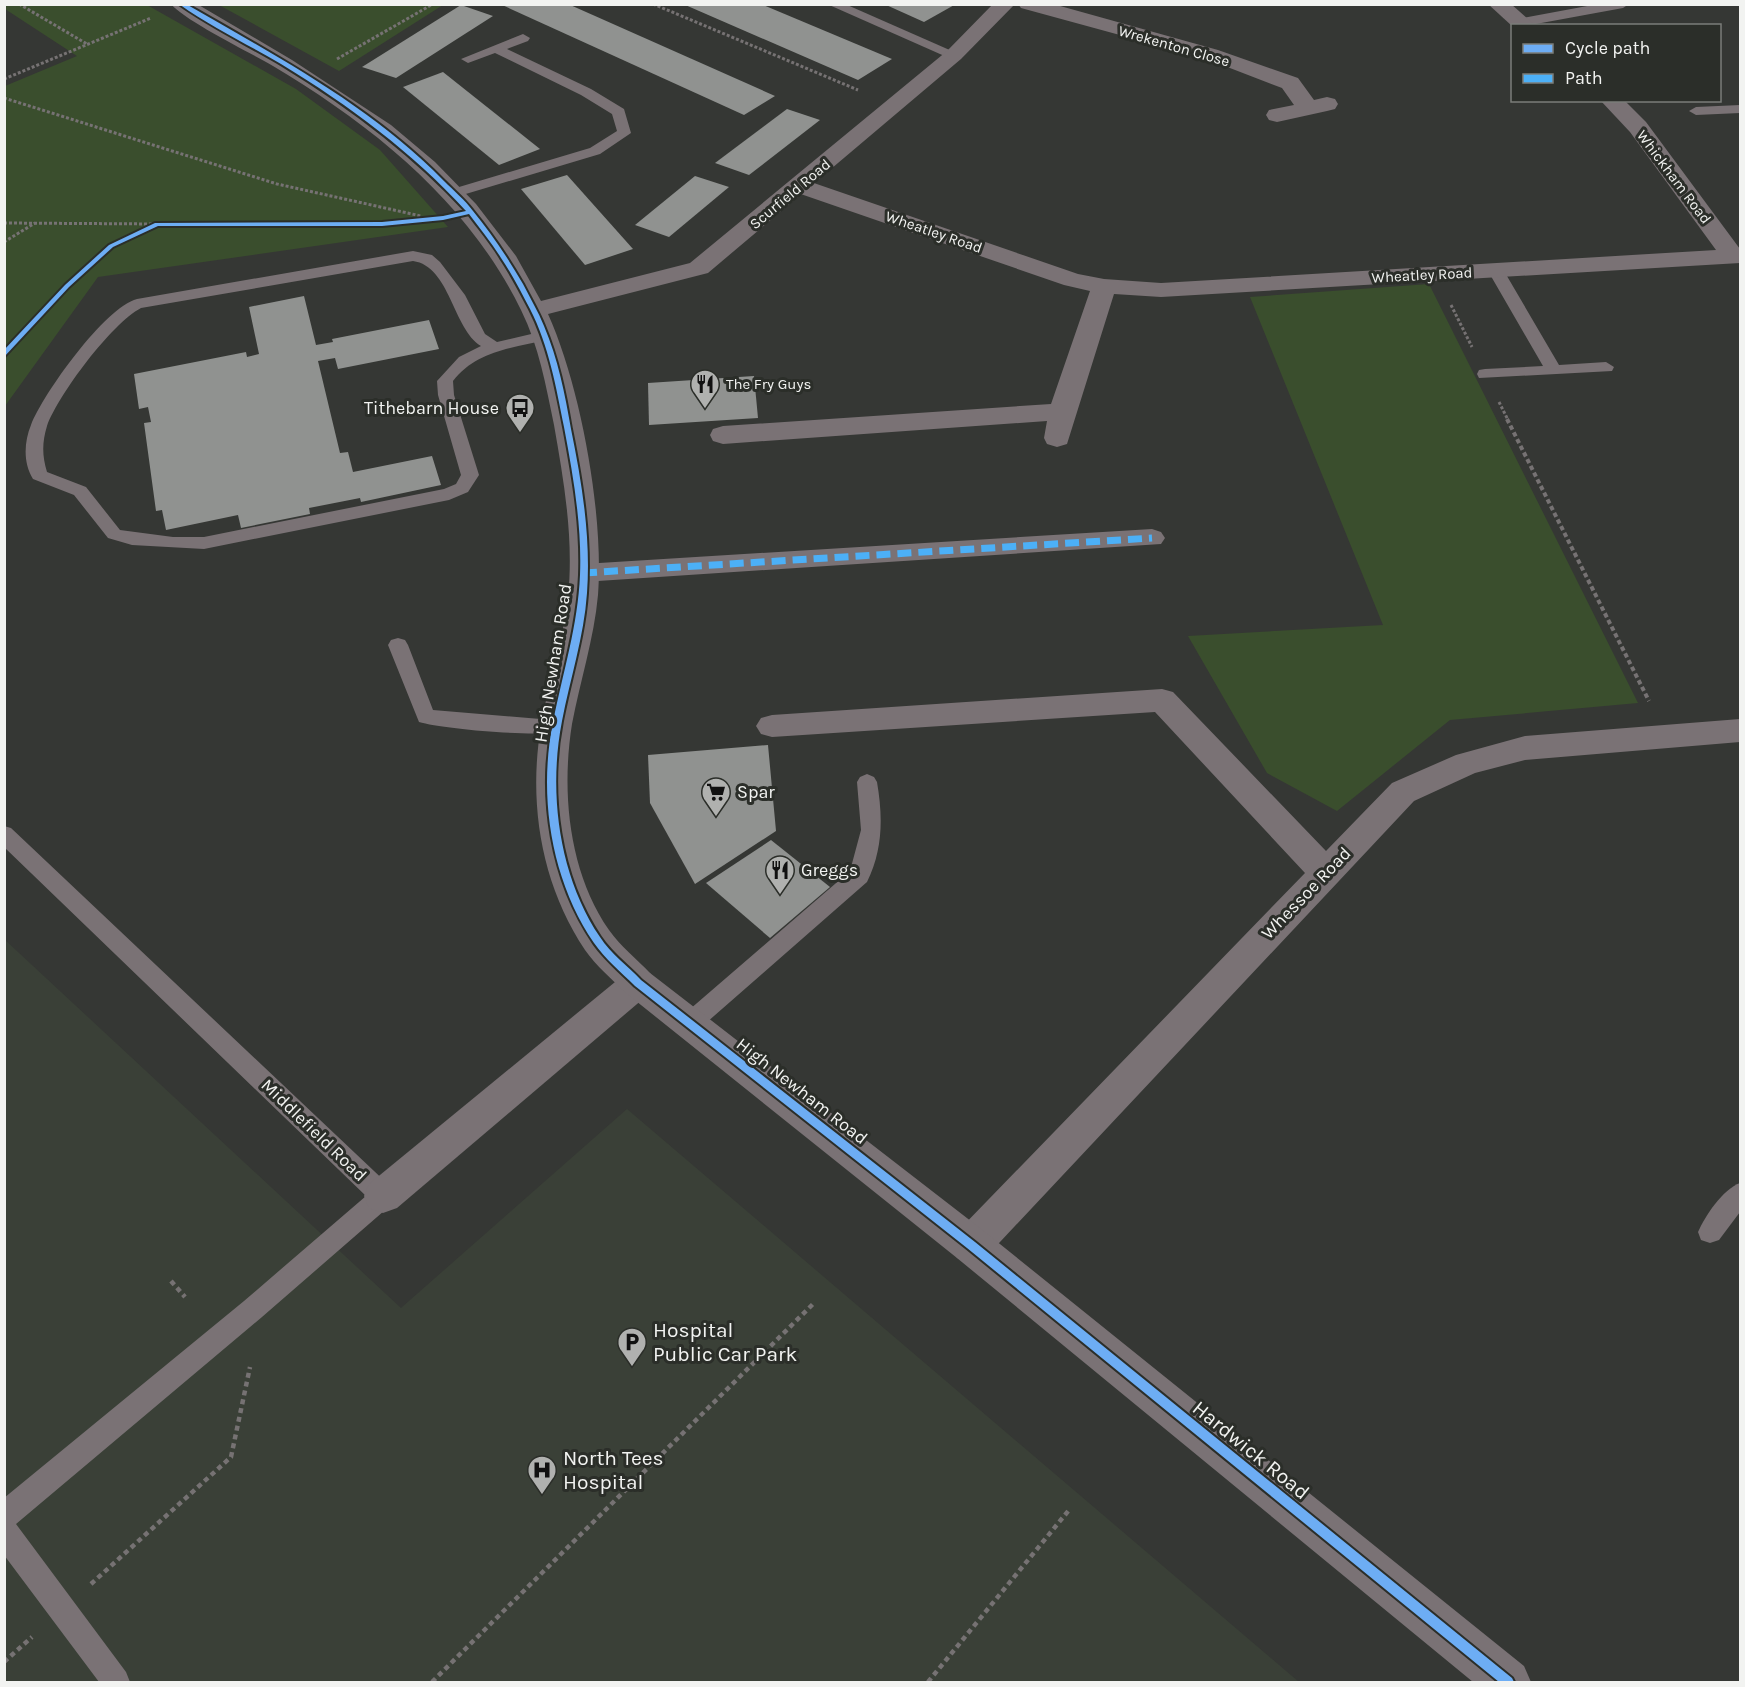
<svg xmlns="http://www.w3.org/2000/svg" width="1745" height="1687" font-family="Karla,sans-serif">
  <style>
    .built { fill: #3a4037 }
    .green { fill: #3a4e2d }
    .building { fill: #909290 }
    .lines { fill: none; stroke-linecap: round; stroke-linejoin: round }
    .path-far2 { stroke: #767273; stroke-width: 3; stroke-dasharray: 3 2; stroke-linecap: butt }
    .path-far1 { stroke: #767273; stroke-width: 4; stroke-dasharray: 4.5 3; stroke-linecap: butt }
    .path { stroke: #767273; stroke-width: 4.5; stroke-dasharray: 5 4; stroke-linecap: butt }
    .service { fill: #7a7275; fill-rule: evenodd }
    .pedestrian { fill: #7a7275; fill-rule: evenodd }
    .minor { fill: #7a7275; fill-rule: evenodd }
    .tertiary { fill: #7a7275; fill-rule: evenodd }
    .quiet { stroke: #4cb0f7; stroke-width: 7; stroke-dasharray: 14 7; stroke-linecap: butt }
    .cycleway-casing { stroke: #2b2e29; stroke-width: 4 }
    .cycleway { fill: #6dadf4; fill-rule: evenodd }
    .labels { text-anchor: middle; dominant-baseline: central; stroke-width: 6; stroke-linejoin: round; paint-order: stroke }
    .far-street-label { font-size: 15px; fill: #f2f3f1; stroke: #2b2e29 }
    .far-poi-label { font-size: 15px; fill: #f2f3f1; stroke: #2b2e29; text-anchor: start }
    .poi-label { font-size: 18px; fill: #f2f3f1; stroke: #2b2e29; text-anchor: start }
    .street-label { font-size: 18px; fill: #f2f3f1; stroke: #2b2e29 }
    .near-poi-label { font-size: 21px; fill: #f2f3f1; stroke: #2b2e29; text-anchor: start }
    .near-street-label { font-size: 21px; fill: #f2f3f1; stroke: #2b2e29 }
  </style>
  <rect width="100%" height="100%" fill="#353734"/>
  <path class="built" d="M4 939 401 1308 627 1109 1299 1682H5Z"/>
  <g class="green">
    <path d="M5 4 147 5 296 89 380 150 448 227 98 277 5 406V86L77 56 5 9Z"/>
    <path d="M219 5H443L339 71Z"/>
    <path d="M1429 284 1638 703 1450 720 1337 811 1267 773 1188 636 1383 625 1250 297Z"/>
  </g>
  <g class="building">
    <path d="M500 4H568L775 96 744 115Z"/>
    <path d="M683 4H761L892 59 858 80Z"/>
    <path d="M884 4H956L924 22Z"/>
    <path d="M461 5 493 16 396 78 362 67Z"/>
    <path d="M443 72 540 149 499 165 403 87Z"/>
    <path d="M787 109 820 120 749 175 715 163Z"/>
    <path d="M567 175 633 249 585 265 521 189Z"/>
    <path d="M695 176 729 187 669 237 635 225Z"/>
    <path d="M304 296 316 345 333 342 332 339 429 320 439 349 338 369 335 358 318 361 340 453 348 452 353 472 432 456 441 485 361 502 360 498 309 508 310 514 241 528 238 515 166 530 162 510 156 511 144 423 151 422 148 407 139 409 134 374 246 352 247 357 259 354 249 307Z"/>
    <path d="M754 376 758 418 649 425 648 383Z"/>
    <path d="M768 745 776 831 695 884 650 803 648 755Z"/>
    <path d="M771 840 830 887 770 938 706 883Z"/>
  </g>
  <g class="lines">
    <g class="path-far2">
      <path d="M19 4 87 44"/>
      <path d="M653 4 858 90"/>
      <path d="M337 59 433 4"/>
      <path d="M4 79 151 18"/>
      <path d="M4 98 277 184 421 216"/>
      <path d="M4 223 157 224"/>
      <path d="M4 242 35 223"/>
      <path d="M1451 305 1472 347"/>
      <path d="M1499 402 1508 420"/>
    </g>
    <path class="path-far1" d="M1507 419 1649 701"/>
    <g class="path">
      <path d="M171 1281 185 1297"/>
      <path d="M91 1584 231 1457 250 1367"/>
      <path d="M4 1662 32 1637"/>
      <path d="M432 1682 813 1304"/>
      <path d="M928 1682 1069 1510"/>
    </g>
    <g class="service">
      <path d="M827 4H845L961 55 959 58H949Z"/>
      <path d="M1598 4H1629L1623 8 1525 26 1515 22 1522 18Z"/>
      <path d="M523 34 530 38 528 41 507 49 591 89 624 109 631 133 600 154 459 196H449L447 193 449 190 590 148 617 131 612 114 581 95 495 53 468 63 461 59Z"/>
      <path d="M1740 105V113L1696 115 1689 111 1696 107Z"/>
      <path d="M413 251 432 255 440 262 465 295 485 334 497 342 544 331 552 336 550 339C514 348 477 350 453 381L454 395 479 475 468 492 449 500 204 549 132 545 108 538 74 495 33 479C23 463 24 442 31 425 43 394 105 307 137 299ZM413 261C450 266 453 329 481 346L459 357 437 381 438 395 461 475 456 484 444 489 204 537H173L120 530 86 487 47 472C42 456 42 442 47 426 59 394 111 324 141 308Z"/>
      <path d="M1496 266 1504 271 1559 365 1606 362 1614 367 1612 371 1479 378 1477 374 1479 370 1485 369 1543 366 1488 271Z"/>
      <path d="M398 638 405 640 408 645 433 710 564 721 567 726 564 731C542 738 442 729 419 722L388 645 391 640Z"/>
      <path d="M867 774 874 777 877 782C883 817 883 850 867 882L698 1030 690 1033 682 1030 679 1023 682 1016 850 871 861 830 857 782 860 777Z"/>
      <path d="M4 826 11 828 392 1188 395 1196 392 1204 262 1317 16 1524 126 1672 130 1682H99L4 1555V1498L244 1301 366 1196 4 847Z"/>
      <path d="M1740 1183V1212L1719 1240 1710 1243 1701 1240 1698 1232C1705 1216 1723 1189 1740 1183Z"/>
    </g>
    <path class="pedestrian" d="M1152 529 1161 532 1165 538 1161 544 583 582 574 579 570 573 574 567 583 564Z"/>
    <g class="minor">
      <path d="M1018 4H1053L1218 50 1298 78 1314 100 1327 97 1335 99 1338 104 1335 109 1327 111 1277 122 1269 120 1266 115 1269 110 1294 105 1282 88 1204 58 1021 8Z"/>
      <path d="M1488 4H1511L1536 26H1512Z"/>
      <path d="M1600 100H1624L1646 122 1740 249V263L1161 297 1114 294 1067 444 1057 447 1047 444 1044 438 1047 421 723 444 713 441 710 435 713 429 723 426 1051 404 1090 291 1064 285 792 191 788 186 792 181H808L1078 274 1104 279 1161 283 1716 250 1630 132Z"/>
      <path d="M1162 689 1173 692 1326 851 1392 783 1456 755 1525 736 1740 719V742L1525 760 1475 773 1414 801 985 1258 971 1263 957 1258 951 1245 957 1232 1305 873 1155 712 772 737 761 734 756 726 761 718 772 715Z"/>
      <path d="M638 969 650 973 656 983 650 993 397 1208 383 1213 369 1208 364 1196 369 1184 626 973Z"/>
    </g>
    <path class="tertiary" d="M171 4H197L292 60 391 125 435 162 476 204 516 256 541 301 690 263 947 51 993 4H1015L961 59 708 273 548 314C581 387 604 515 598 595 594 639 580 681 572 724 561 793 569 872 609 930 620 946 637 959 650 973L985 1232 1524 1666 1531 1682H1473L957 1258 626 993C612 979 596 966 585 950 541 884 528 803 541 726 548 683 563 641 568 597 574 539 564 482 554 425 546 386 539 346 521 310 468 202 375 127 273 66 251 53 185 21 171 4Z"/>
    <path class="quiet" d="M583 573 1152 538"/>
    <g class="cycleway-casing">
      <path id="cycleway" d="M179 4H186C276 56 371 106 444 181 454 191 465 200 473 211 491 233 508 258 523 284 530 298 538 311 544 326 558 359 565 394 571 429 582 483 591 538 587 593 584 637 570 679 562 721 548 793 559 876 600 937 611 954 628 966 641 980L975 1242 1512 1678 1514 1682H1499L967 1248 635 986C621 972 605 959 594 943 551 880 538 796 553 722 563 672 578 625 580 575 582 525 573 475 564 427 556 387 549 346 530 309 521 292 512 274 501 258 492 243 480 229 469 214L443 220 382 226H158L113 247 69 287 4 357V350L65 285 109 245 155 223 382 222 443 216 466 211C412 152 350 106 281 64 247 44 211 27 179 4Z"/>
    </g>
    <use href="#cycleway" class="cycleway"/>
  </g>
  <defs>
    <g id="restaurant-pin" transform="scale(1.5)"><path d="M0 17L-7.5 6A9.5 9.5 0 1 1 7.5 6Z" fill="#b0b1af" stroke="#2b2e29"/><path d="M-5-6h1v4h1v-4h1v4h1v-4h1v5L-1.5 .5V6h-2V.5L-5-1ZM5-6V6H3V1.5H1.5Q1.5-4 5-6Z" fill="#111"/></g>
    <g id="bus-pin" transform="scale(1.5)"><path d="M0 17L-7.5 6A9.5 9.5 0 1 1 7.5 6Z" fill="#b0b1af" stroke="#2b2e29"/><path d="M-5-6H5V4H4V6H2V4H-2V6H-4V4H-5ZM-3.5-4V0h7V-4ZM-3.5 1.2v1.5H-2V1.2ZM2 1.2v1.5H3.5V1.2Z" fill="#111"/></g>
    <g id="supermarket-pin" transform="scale(1.5)"><path d="M0 17L-7.5 6A9.5 9.5 0 1 1 7.5 6Z" fill="#b0b1af" stroke="#2b2e29"/><path d="M-6-5.5h2.5l.6 2H6L4.5 2H-2.5L-4.4-4H-6ZM-1.5 3.2a1.3 1.3 0 1 0 .1 0ZM3 3.2a1.3 1.3 0 1 0 .1 0Z" fill="#111"/></g>
    <g id="parking-pin" transform="scale(1.5)"><path d="M0 17L-7.5 6A9.5 9.5 0 1 1 7.5 6Z" fill="#b0b1af" stroke="#2b2e29"/><path d="M-3.5-5.5H1a3.5 3.5 0 0 1 0 7H-1V5.5H-3.5ZM-1-3.4V-.6H.8a1.4 1.4 0 0 0 0-2.8Z" fill="#111"/></g>
    <g id="hospital-pin" transform="scale(1.5)"><path d="M0 17L-7.5 6A9.5 9.5 0 1 1 7.5 6Z" fill="#b0b1af" stroke="#2b2e29"/><path d="M-5-5h3v3.5h4V-5h3V5h-3V1.5h-4V5h-3Z" fill="#111"/></g>
  </defs>
  <g fill-rule="evenodd">
    <use href="#restaurant-pin" x="705" y="384"/>
    <use href="#bus-pin" x="520" y="408"/>
    <use href="#supermarket-pin" x="716" y="792"/>
    <use href="#restaurant-pin" x="780" y="870"/>
    <use href="#parking-pin" x="632" y="1342"/>
    <use href="#hospital-pin" x="542" y="1470"/>
  </g>
  <g class="labels">
    <g class="far-street-label">
      <text transform="translate(1174 46) rotate(16)">Wrekenton Close</text>
      <text transform="translate(1674 177) rotate(53)">Whickham Road</text>
      <text transform="translate(790 194) rotate(-40)">Scurfield Road</text>
      <text transform="translate(934 232) rotate(19)">Wheatley Road</text>
      <text transform="translate(1422 275) rotate(-3)">Wheatley Road</text>
    </g>
    <g class="far-poi-label">
      <text x="726" y="384">The Fry Guys</text>
    </g>
    <g class="poi-label">
      <text x="499" y="408" text-anchor="end">Tithebarn House</text>
      <text x="737" y="792">Spar</text>
      <text x="801" y="870">Greggs</text>
    </g>
    <g class="street-label">
      <text transform="translate(553 663) rotate(-81)">High Newham Road</text>
      <text transform="translate(1306 893) rotate(-46)">Whessoe Road</text>
      <text transform="translate(802 1091) rotate(38)">High Newham Road</text>
      <text transform="translate(314 1130) rotate(44)">Middlefield Road</text>
    </g>
    <g class="near-poi-label">
      <text x="653" y="1330">Hospital<tspan x="653" dy="24">Public Car Park</tspan></text>
      <text x="563" y="1458">North Tees<tspan x="563" dy="24">Hospital</tspan></text>
    </g>
    <g class="near-street-label">
      <text transform="translate(1251 1450) rotate(39)">Hardwick Road</text>
    </g>
  </g>
  <rect width="1745" height="1687" fill="none" stroke="#f2f3f1" stroke-width="12"/>
  <rect x="1511" y="24" width="210" height="78" fill="#2b2e29" stroke="#7b7d79" stroke-width="1.5"/>
  <rect x="1523" y="44" width="30" height="9" fill="#6dadf4" stroke="#7b7d79" stroke-width="1.5"/>
  <text x="1565" y="54" font-size="18" fill="#f2f3f1">Cycle path</text>
  <rect x="1523" y="74" width="30" height="9" fill="#4cb0f7" stroke="#7b7d79" stroke-width="1.5"/>
  <text x="1565" y="84" font-size="18" fill="#f2f3f1">Path</text>
</svg>
